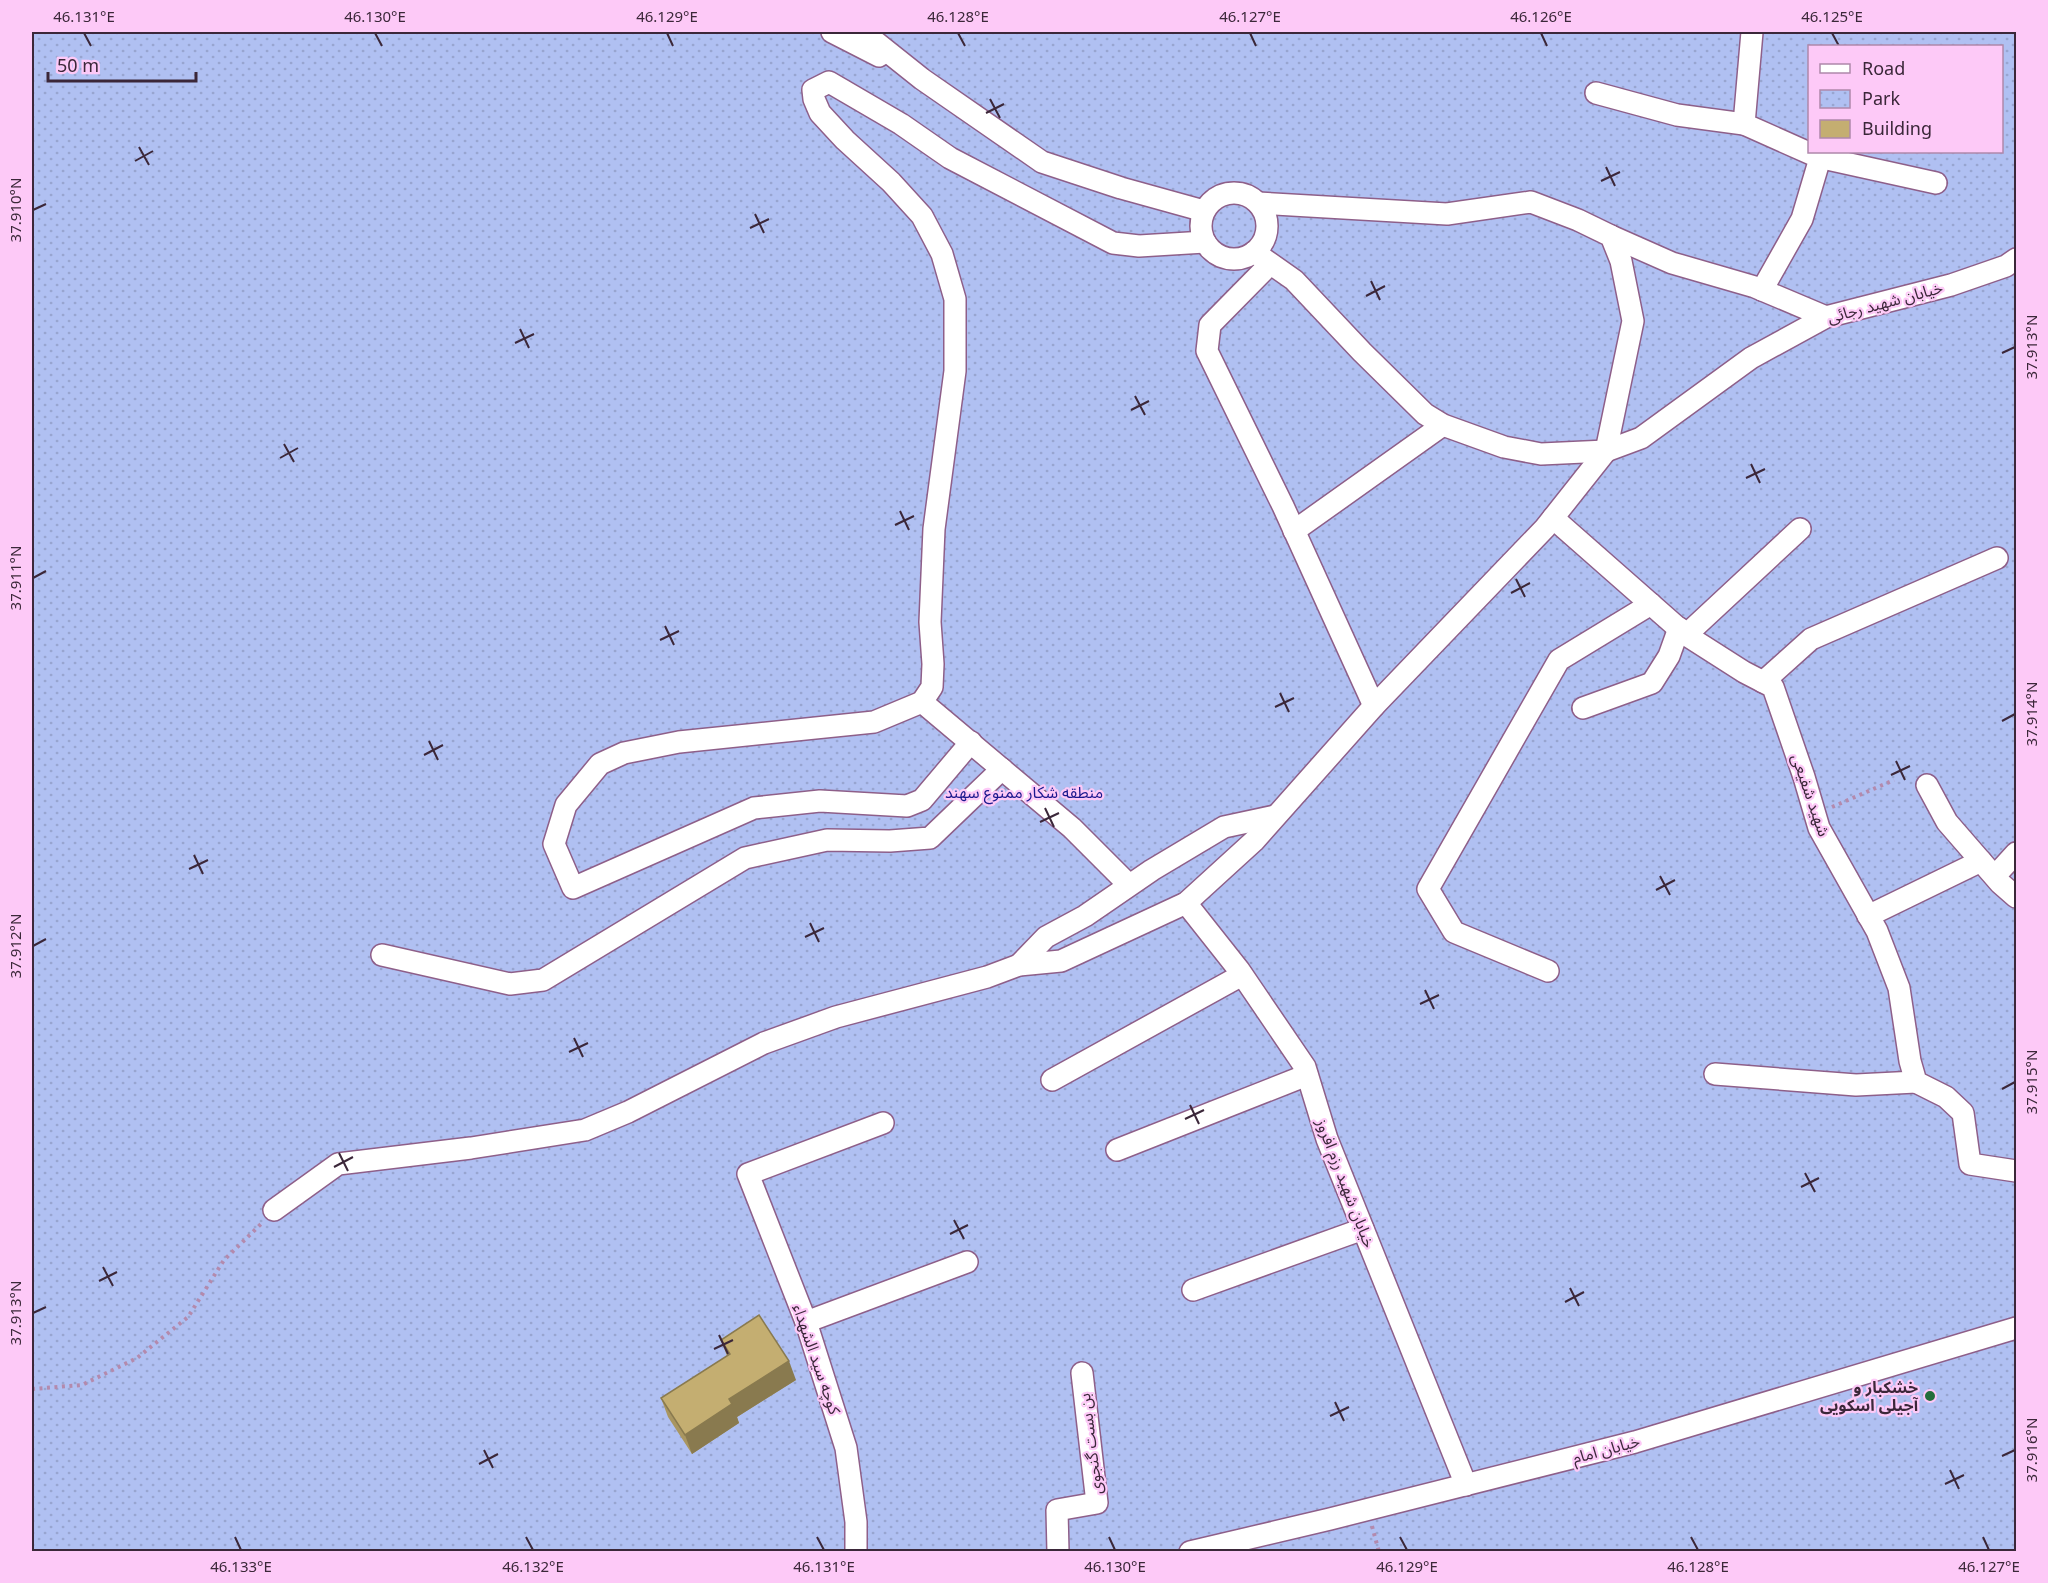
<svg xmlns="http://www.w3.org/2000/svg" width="2048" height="1583" font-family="'Noto Sans','Noto Sans Arabic',sans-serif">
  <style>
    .park { fill: url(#park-dots); fill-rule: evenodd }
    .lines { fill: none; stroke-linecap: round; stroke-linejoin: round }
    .minor-casing { stroke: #8e5f89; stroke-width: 24 }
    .path { stroke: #b38aad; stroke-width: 4; stroke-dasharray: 3 4.5; stroke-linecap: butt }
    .minor { stroke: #fff; stroke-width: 21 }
    .wall { fill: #a99661 }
    .shaded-wall { fill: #897a4f }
    .building { fill: #c4ae71; stroke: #897a4f; stroke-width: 1.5 }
    .ticks { fill: none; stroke: #3b2739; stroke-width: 2 }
    .poi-dot { fill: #246e3b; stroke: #fdc9f7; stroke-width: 2 }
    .labels { text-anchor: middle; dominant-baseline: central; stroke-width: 4.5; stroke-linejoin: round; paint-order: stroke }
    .street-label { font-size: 16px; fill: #3b2739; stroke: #fdc9f7 }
    .park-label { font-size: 16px; fill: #1a188d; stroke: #fdc9f7 }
    .poi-label { font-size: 16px; font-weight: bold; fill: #3b2739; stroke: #fdc9f7; text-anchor: end }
    .neatline { fill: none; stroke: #3b2739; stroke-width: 2 }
    .ticks-label { font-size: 15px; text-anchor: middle; fill: #3b2739 }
  </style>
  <defs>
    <pattern id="park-dots" width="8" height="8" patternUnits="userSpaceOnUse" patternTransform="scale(1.5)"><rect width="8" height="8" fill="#b0c0f2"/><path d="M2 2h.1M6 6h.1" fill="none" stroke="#98a5d0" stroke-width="1.8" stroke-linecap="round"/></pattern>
  </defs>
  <rect width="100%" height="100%" fill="#f0bce9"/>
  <path class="park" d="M32 32H2016V1551L32 1552ZM1810 46H2002V152H1810Z"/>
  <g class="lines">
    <g class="minor-casing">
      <g id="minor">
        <path d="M832 32 879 56"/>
        <path d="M863 32 922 79 1042 162 1121 188 1204 211"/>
        <path d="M1752 32 1744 124 1818 157V165L1802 219 1762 290"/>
        <path d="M1596 93 1677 115 1744 124"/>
        <path d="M1818 157 1936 183"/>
        <circle cx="1234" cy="226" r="33"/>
        <path d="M1611 236 1672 263 1755 287 1826 317"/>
        <path d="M1254 252 1294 280 1362 352 1425 414 1443 425 1504 447 1541 454 1606 451 1641 438 1751 358 1826 317 1951 285 2006 266 2016 259"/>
        <path d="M1270 264 1210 325 1207 351 1283 506 1374 706"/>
        <path d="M1553 518 1686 635 1744 672 1773 687 1804 777 1819 828 1877 931 1899 988 1910 1061 1916 1082 1946 1097 1963 1113 1970 1164 2016 1171"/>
        <path d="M1294 531 1443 425"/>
        <path d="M1686 635 1800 529"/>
        <path d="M1763 682 1811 639 1997 558"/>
        <path d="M922 702 1072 828 1129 885"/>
        <path d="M1583 708 1652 683 1669 656 1679 628"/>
        <path d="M971 742 922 800 907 806 820 801 754 808 573 888 554 844 566 805 600 764 624 753 679 742 874 722 922 702 932 687 933 664 930 622 934 529 955 371V299L942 254 922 216 891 182 845 140 820 113 814 99 813 90 829 82 901 124 950 158 1113 243 1139 246 1205 242"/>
        <path d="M1927 785 1947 822 2000 883 2016 897"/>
        <path d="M1995 876 2016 853"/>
        <path d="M1186 903 1239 970 1305 1067 1327 1139 1466 1485"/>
        <path d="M1868 916 1981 861"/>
        <path d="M382 955 510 984 543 980 745 858 827 840 890 841 930 838 1002 769"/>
        <path d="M1019 965 1046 937 1085 916 1152 870 1224 827 1275 816"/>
        <path d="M1548 971 1454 932 1428 889 1559 660 1651 604"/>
        <path d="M1715 1074 1856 1085 1916 1082"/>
        <path d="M1052 1080 1242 975"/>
        <path d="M1117 1150 1307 1075"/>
        <path d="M274 1210 338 1164 471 1148 585 1130 628 1112 764 1043 836 1017 987 977 1019 965 1061 961 1186 903 1254 841 1374 706 1545 528 1606 451 1633 321 1621 261 1611 236 1578 220 1531 202 1447 214 1258 203"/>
        <path d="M1193 1290 1363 1229"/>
        <path d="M806 1322 967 1262"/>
        <path d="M856 1552V1522L846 1448 806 1322 748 1174 883 1123"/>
        <path d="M1058 1552 1057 1510 1097 1503 1082 1373"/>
        <path d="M1190 1552 1330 1519 1635 1442 2016 1328"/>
      </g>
    </g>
    <g class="path">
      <path d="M1832 807 1894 780"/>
      <path d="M32 1389 82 1385 137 1358 188 1317 224 1260 261 1224"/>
      <path d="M1372 1526 1379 1552"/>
    </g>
    <use href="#minor" class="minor"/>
  </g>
  <path class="wall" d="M721 1340 796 1380 737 1417 739 1423 692 1454 668 1417 661 1398 727 1356Z"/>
  <path class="shaded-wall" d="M789 1361 796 1380 737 1417 739 1423 692 1454 685 1435 729 1399Z"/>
  <path class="building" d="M759 1315 789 1361 729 1399 732 1404 685 1435 661 1398 730 1354 721 1340Z"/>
  <path class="ticks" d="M84 33 91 46M375 33 382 46M667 33 673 46M958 33 965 46M1250 33 1256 46M1541 33 1547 46M1832 33 1839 46M990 99 1000 118M986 113 1004 104M139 147 149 165M135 161 153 151M1606 167 1615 186M1601 181 1620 172M33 210 46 204M755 214 764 233M750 228 769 219M1371 281 1380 300M1366 296 1385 286M520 329 529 348M515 343 534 334M2002 353 2015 347M1135 396 1145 415M1131 410 1149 401M284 444 294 462M280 458 298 448M1751 464 1760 483M1746 478 1765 469M900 511 909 530M895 525 914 516M33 578 46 571M1516 579 1525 597M1511 593 1530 583M665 626 674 645M660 640 679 631M1280 693 1289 712M1275 707 1294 698M2002 721 2015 714M429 741 438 760M424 755 443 745M1896 761 1905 780M1891 775 1910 766M1045 808 1054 827M1040 822 1059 813M194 855 203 874M189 869 208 860M1660 876 1670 895M1656 890 1675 880M810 923 819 942M805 937 824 928M33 946 46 939M1425 990 1434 1009M1420 1004 1439 995M574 1038 583 1057M569 1052 588 1043M2002 1089 2015 1082M1190 1105 1199 1124M1185 1119 1204 1110M339 1153 348 1171M334 1167 353 1157M1805 1173 1815 1192M1801 1187 1819 1178M954 1220 964 1239M950 1234 968 1225M103 1267 113 1286M99 1281 117 1272M1570 1288 1579 1306M1565 1302 1584 1292M33 1313 46 1307M719 1335 728 1354M714 1349 733 1340M1335 1402 1344 1421M1330 1416 1349 1407M484 1450 493 1468M2002 1456 2015 1450M479 1464 498 1454M1950 1470 1959 1489M1945 1484 1964 1475M235 1537 241 1550M526 1537 533 1550M817 1537 824 1550M1109 1537 1115 1550M1400 1537 1407 1550M1691 1537 1698 1550M1983 1537 1989 1550"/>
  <circle class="poi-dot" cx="1930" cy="1396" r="6"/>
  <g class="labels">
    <g class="street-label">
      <text transform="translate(1885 302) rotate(-15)">خیابان شهید رجائی</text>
      <text transform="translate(1811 795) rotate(71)">شهید شفیعی</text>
      <text transform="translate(1346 1183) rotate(69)">خیابان شهید رزم افروز</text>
      <text transform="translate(817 1359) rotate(71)">کوچه سید الشهداء</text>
      <text transform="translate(1090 1444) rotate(-97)">بن بست گنجوی</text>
      <text transform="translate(1606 1449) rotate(-15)">خیابان امام</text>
    </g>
    <g class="park-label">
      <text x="1024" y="792">منطقه شکار ممنوع سهند</text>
    </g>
    <g class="poi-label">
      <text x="1918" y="1387">خشکبار و<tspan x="1918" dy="18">آجیلی اسکویی</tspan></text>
    </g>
  </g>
  <rect width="2048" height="1583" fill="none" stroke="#fdc9f7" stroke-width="66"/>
  <rect x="1808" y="45" width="195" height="108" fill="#fdc9f7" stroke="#af88ab" stroke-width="1.5"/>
  <rect x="1820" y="64" width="30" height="9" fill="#ffffff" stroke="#af88ab" stroke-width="1.5"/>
  <text x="1862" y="75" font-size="18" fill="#3b2739">Road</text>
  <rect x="1820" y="90" width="30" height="18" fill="url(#park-dots)" stroke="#af88ab" stroke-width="1.5"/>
  <text x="1862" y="105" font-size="18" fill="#3b2739">Park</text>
  <rect x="1820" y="120" width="30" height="18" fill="#c4ae71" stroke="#af88ab" stroke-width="1.5"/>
  <text x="1862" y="135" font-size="18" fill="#3b2739">Building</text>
  <path d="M48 72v9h148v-9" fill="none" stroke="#3b2739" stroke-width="3"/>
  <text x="57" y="72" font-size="18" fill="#3b2739" stroke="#fdc9f7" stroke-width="4.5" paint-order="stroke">50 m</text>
  <rect x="33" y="33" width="1982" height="1517" class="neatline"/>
  <g class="ticks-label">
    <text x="84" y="22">46.131°E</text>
    <text x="375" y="22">46.130°E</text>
    <text x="667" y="22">46.129°E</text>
    <text x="958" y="22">46.128°E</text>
    <text x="1250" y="22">46.127°E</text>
    <text x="1541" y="22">46.126°E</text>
    <text x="1832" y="22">46.125°E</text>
    <text transform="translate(16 210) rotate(-90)" y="5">37.910°N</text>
    <text transform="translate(2032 347) rotate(-90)" y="5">37.913°N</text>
    <text transform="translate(16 578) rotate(-90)" y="5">37.911°N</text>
    <text transform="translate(2032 714) rotate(-90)" y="5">37.914°N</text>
    <text transform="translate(16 946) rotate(-90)" y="5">37.912°N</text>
    <text transform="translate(2032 1082) rotate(-90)" y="5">37.915°N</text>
    <text transform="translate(16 1313) rotate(-90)" y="5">37.913°N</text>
    <text transform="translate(2032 1450) rotate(-90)" y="5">37.916°N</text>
    <text x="241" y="1572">46.133°E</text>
    <text x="533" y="1572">46.132°E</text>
    <text x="824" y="1572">46.131°E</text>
    <text x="1115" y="1572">46.130°E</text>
    <text x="1407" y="1572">46.129°E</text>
    <text x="1698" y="1572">46.128°E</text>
    <text x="1989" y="1572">46.127°E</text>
  </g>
</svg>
